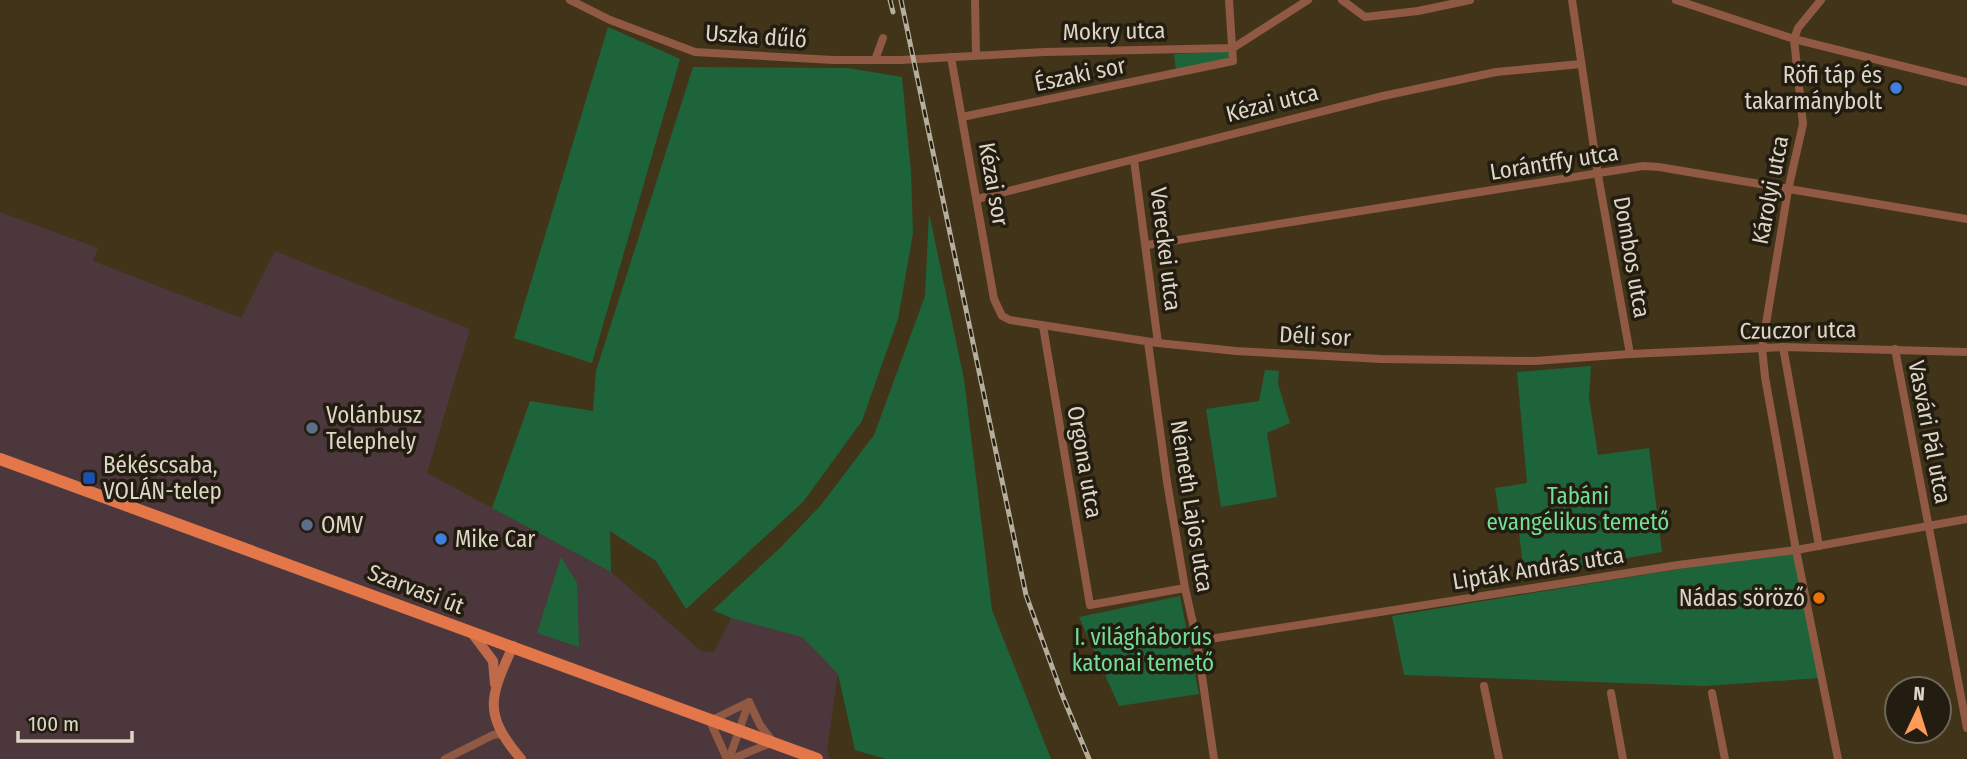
<svg xmlns="http://www.w3.org/2000/svg" width="1967" height="759" font-family="'Fira Sans Condensed',sans-serif">
  <style>
    .industrial { fill: #4c373c }
    .green { fill: #1e643a }
    .lines { fill: none; stroke-linecap: round; stroke-linejoin: round }
    .street { stroke: #8f5944; stroke-width: 8 }
    .secondary { stroke: #bf6a48; stroke-width: 10 }
    .primary { stroke: #e4774a; stroke-width: 12 }
    .rail-casing { stroke: #b6ad9a; stroke-width: 5 }
    .rail { stroke: #231d11; stroke-width: 2.5; stroke-dasharray: 8; stroke-linecap: butt }
    .shop-dot { fill: #3f7fe0; stroke: #231d11; stroke-width: 2.5 }
    .service-dot { fill: #5c6f8a; stroke: #231d11; stroke-width: 2.5 }
    .transit-dot { fill: #1a4fb4; stroke: #231d11; stroke-width: 2.5 }
    .food-dot { fill: #e8710a; stroke: #231d11; stroke-width: 2.5 }
    .labels { text-anchor: middle; dominant-baseline: central; stroke-width: 7; stroke-linejoin: round; paint-order: stroke }
    .street-label { font-size: 23px; fill: #ddd5c5; stroke: #231d11 }
    .poi-label { font-size: 23px; fill: #ddd5c5; stroke: #231d11; text-anchor: start }
    .park-label { font-size: 23px; fill: #72df97; stroke: #231d11 }
  </style>
  <rect width="100%" height="100%" fill="#413418"/>
  <path class="industrial" d="M0 212 98 248 93 261 241 318 275 251 470 329 427 473 611 572 701 651 714 652 733 614 801 636 838 674 827 750 830 759H0Z"/>
  <g class="green">
    <path d="M608 27 680 59 592 363 514 338Z"/>
    <path d="M1230 51 1231 55 1225 60 1176 71 1174 54Z"/>
    <path d="M693 67 848 68 902 77 911 173 913 233 898 319 862 421 803 502 686 609 656 561 610 531 611 572 492 508 530 401 593 411 596 371Z"/>
    <path d="M929 213 964 379 992 610 1051 759H886L855 750 838 674 802 637 731 618 713 610 781 547 821 505 874 435 925 296Z"/>
    <path d="M1591 366 1589 398 1598 455 1649 448 1662 552 1524 576 1519 532 1502 533 1495 488 1527 483 1517 372Z"/>
    <path d="M1265 370 1279 371 1278 384 1290 423 1267 433 1277 497 1221 507 1206 409 1259 401Z"/>
    <path d="M1796 550 1819 678 1705 686 1404 675 1392 616Z"/>
    <path d="M561 557 577 583 579 647 537 633Z"/>
    <path d="M1180 596 1199 694 1119 706 1079 617Z"/>
  </g>
  <g class="lines">
    <g class="street">
      <path d="M570 0 610 20 695 52 833 60H901L1045 52 1233 48 1308 0"/>
      <path d="M975 0 976 55"/>
      <path d="M1342 0 1365 17 1418 11 1470 0"/>
      <path d="M1572 0 1598 175 1630 354"/>
      <path d="M1676 0 1794 39 1967 82"/>
      <path d="M1821 0 1798 28 1794 39 1803 124 1788 190 1762 348 1765 377 1796 550 1838 759"/>
      <path d="M951 57 994 299 1002 316 1010 320 1158 343 1236 351 1381 359 1535 361 1630 354 1783 347 1967 352"/>
      <path d="M875 60 883 38"/>
      <path d="M962 117 1233 61 1229 0"/>
      <path d="M1134 160 1158 343"/>
      <path d="M977 199 1383 96 1496 72 1581 64"/>
      <path d="M1147 245 1643 166 1659 167 1967 219"/>
      <path d="M1043 326 1090 605 1185 588"/>
      <path d="M1148 342 1167 482 1185 588 1197 641 1214 759"/>
      <path d="M1783 347 1819 546"/>
      <path d="M1895 349 1967 728"/>
      <path d="M1197 641 1678 565 1796 550 1967 519"/>
      <path d="M1484 686 1499 759"/>
      <path d="M1611 693 1623 759"/>
      <path d="M1712 693 1725 759"/>
      <path d="M445 759 493 735 501 734"/>
      <path d="M727 759 710 721 749 702 760 725 773 742 732 759"/>
      <path d="M729 759 749 702"/>
    </g>
    <g class="secondary">
      <path d="M472 633 493 661 495 684"/>
      <path d="M513 646C490 697 482 713 521 759"/>
    </g>
    <path class="primary" d="M0 459 817 759"/>
    <g class="rail-casing">
      <g id="rail">
        <path d="M890 0 893 12"/>
        <path d="M901 0 1026 595 1063 697 1089 759"/>
      </g>
    </g>
    <use href="#rail" class="rail"/>
  </g>
  <g class="shop-dot">
    <circle cx="1896" cy="88" r="7"/>
    <circle cx="441" cy="539" r="7"/>
  </g>
  <g class="service-dot">
    <circle cx="312" cy="428" r="7"/>
    <circle cx="307" cy="525" r="7"/>
  </g>
  <rect class="transit-dot" x="82" y="471" width="14" height="14" rx="3.5"/>
  <circle class="food-dot" cx="1819" cy="598" r="7"/>
  <g class="labels">
    <g class="street-label">
      <text transform="translate(1114 31) rotate(-1)">Mokry utca</text>
      <text transform="translate(756 36) rotate(4)">Uszka dűlő</text>
      <text transform="translate(1080 74) rotate(-12)">Északi sor</text>
      <text transform="translate(1272 103) rotate(-14)">Kézai utca</text>
      <text transform="translate(1554 162) rotate(-9)">Lorántffy utca</text>
      <text transform="translate(994 184) rotate(80)">Kézai sor</text>
      <text transform="translate(1770 190) rotate(-79)">Károlyi utca</text>
      <text transform="translate(1166 249) rotate(83)">Vereckei utca</text>
      <text transform="translate(1632 257) rotate(80)">Dombos utca</text>
      <text transform="translate(1798 330) rotate(-1)">Czuczor utca</text>
      <text transform="translate(1315 336) rotate(3)">Déli sor</text>
      <text transform="translate(1930 432) rotate(79)">Vasvári Pál utca</text>
      <text transform="translate(1085 462) rotate(80)">Orgona utca</text>
      <text transform="translate(1192 506) rotate(81)">Németh Lajos utca</text>
      <text transform="translate(1538 568) rotate(-9)">Lipták András utca</text>
      <text transform="translate(416 589) rotate(21)">Szarvasi út</text>
    </g>
    <g class="poi-label">
      <text x="1882" y="75" text-anchor="end">Röfi táp és<tspan x="1882" dy="26">takarmánybolt</tspan></text>
      <text x="326" y="415">Volánbusz<tspan x="326" dy="26">Telephely</tspan></text>
      <text x="103" y="465">Békéscsaba,<tspan x="103" dy="26">VOLÁN-telep</tspan></text>
      <text x="321" y="525">OMV</text>
      <text x="455" y="539">Mike Car</text>
      <text x="1805" y="598" text-anchor="end">Nádas söröző</text>
    </g>
    <g class="park-label">
      <text x="1578" y="496">Tabáni<tspan x="1578" dy="26">evangélikus temető</tspan></text>
      <text x="1143" y="637">I. világháborús<tspan x="1143" dy="26">katonai temető</tspan></text>
    </g>
  </g>
  <g transform="translate(1918 710) rotate(4)"><circle r="33" fill="#231d11" stroke="#6d6759" stroke-width="2"/>
  <path d="M0-5L12 26L0 18L-12 26Z" fill="#ff9b59"/>
  <text y="-10" font-size="19" font-weight="bold" text-anchor="middle" fill="#ddd5c5">N</text>
  </g>
  <path d="M18 731v10h114v-10" fill="none" stroke="#ddd5c5" stroke-width="3.5"/>
  <text x="28" y="731" font-size="21" fill="#ddd5c5" stroke="#231d11" stroke-width="5" paint-order="stroke">100 m</text>
</svg>
